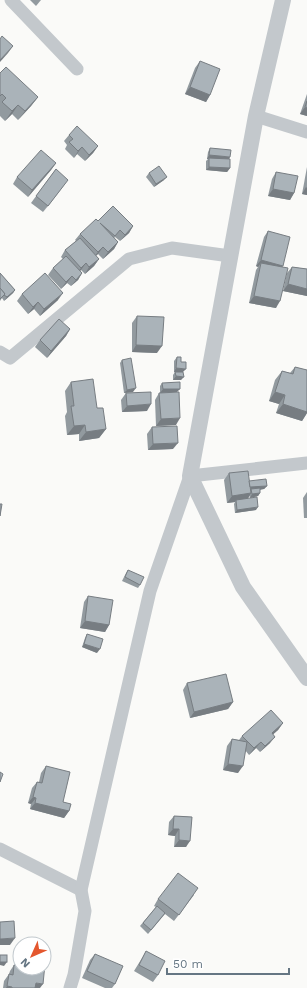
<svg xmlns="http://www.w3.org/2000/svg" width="307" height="988" font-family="'Work Sans',sans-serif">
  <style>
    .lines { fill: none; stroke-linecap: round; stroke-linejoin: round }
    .minor { stroke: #c3c8cc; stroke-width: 13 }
    .tertiary { stroke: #c3c8cc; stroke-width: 16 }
    .wall { fill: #929a9f }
    .shaded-wall { fill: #777d82 }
    .building { fill: #aab3b9; stroke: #777d82 }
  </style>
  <rect width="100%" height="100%" fill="#fafaf8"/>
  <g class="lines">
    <g class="minor">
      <path d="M11 0 77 69"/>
      <path d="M256 116 307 132"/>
      <path d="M0 352 10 358 129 259 172 248 230 256"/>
      <path d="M0 849 81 890"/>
      <path d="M70 988 74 975 85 911 81 890 150 591 190 476 307 463"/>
    </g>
    <path class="tertiary" d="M283 0 256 116 190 476 243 587 307 678"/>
  </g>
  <g class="wall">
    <path d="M30 0H41L36 6Z"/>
    <path d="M200 61 210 95 206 102 185 94 195 68Z"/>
    <path d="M0 73 38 97 31 106 18 120 12 114 5 121 0 116Z"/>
    <path d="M307 94V116L300 114Z"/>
    <path d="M69 135 98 146 93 153 85 161 77 154 74 158 65 149 67 145 64 141Z"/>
    <path d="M210 148 229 159 230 168 227 172 206 170V161L208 159H207L208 152Z"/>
    <path d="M56 163 51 170 28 197 13 184 17 177Z"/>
    <path d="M307 167V195L302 194Z"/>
    <path d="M56 169 63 186 43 212 31 203Z"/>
    <path d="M276 172 294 193 290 200 268 196 272 179Z"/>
    <path d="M149 173 164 180 154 187 146 177Z"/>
    <path d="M98 221 133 226 129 233 120 241 115 237 114 238 118 242 114 249 103 259 98 254 96 256 99 259 94 266 85 274 81 270 80 271 82 273 78 280 71 286 67 283 61 289 48 275 53 268 63 259 61 257 65 250 76 241 75 240 80 234Z"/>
    <path d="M268 231 282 267 276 308 249 303 256 270 258 267 256 266 264 237Z"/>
    <path d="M292 267 307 269V296L283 291 287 273Z"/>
    <path d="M0 273 15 290 13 293 4 301 2 298 0 301Z"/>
    <path d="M22 294 58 300 40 316 34 309 28 314 17 301Z"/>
    <path d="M137 316 157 353 132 352V323Z"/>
    <path d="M70 329 66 336 47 358 35 347 40 340Z"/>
    <path d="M177 357 181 362 183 372 181 380H173V375L175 372H174V361Z"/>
    <path d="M122 360 133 392 124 393 120 363Z"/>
    <path d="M295 367 307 370V413L302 421 276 413 279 404 269 401 275 380 282 371 290 373Z"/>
    <path d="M71 382 97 408 106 429 99 438 79 441V434L67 435 65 416 67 412 65 391Z"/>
    <path d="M162 383 177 392 160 393V386Z"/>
    <path d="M126 393 147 411 122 412 121 400Z"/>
    <path d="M159 393 176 425 156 426 155 400Z"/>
    <path d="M152 427 173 449 148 450 147 434Z"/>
    <path d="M229 473 249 481 267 486 264 489 260 490V493L258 496 250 498V496L247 499 256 510 235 513 234 504 235 502 227 503 224 480Z"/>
    <path d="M307 492V518H304L303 498Z"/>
    <path d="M128 570 140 585 138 588 122 581 126 573Z"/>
    <path d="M88 596 109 625 105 632 80 628 84 602Z"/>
    <path d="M87 634 97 653 82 647 85 638Z"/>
    <path d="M187 683 233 702 228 709 190 718 183 690Z"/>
    <path d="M283 723 278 730 273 734 270 743 260 752 256 748 249 755 245 750 238 773 223 770 227 746 232 739 239 740 242 736Z"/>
    <path d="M46 766 63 802 69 811 64 818 30 809 31 804 28 803 32 788 37 782H39L41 773Z"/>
    <path d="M174 816 192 817 186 847H174L175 836 168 835 169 822Z"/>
    <path d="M194 895 174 921 165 914 148 934 140 926 156 907 154 906 158 899Z"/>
    <path d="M146 951 158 975 153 982 134 971 142 958Z"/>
    <path d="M95 954 115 984 112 988H105L82 978 90 960Z"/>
    <path d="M14 965H20V968L40 988H3L4 981 9 974 10 971Z"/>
  </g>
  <g class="shaded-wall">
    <path d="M13 46 8 53 0 62V60Z"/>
    <path d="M190 87 210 95 206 102 185 94Z"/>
    <path d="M38 97 31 106 18 120 25 111Z"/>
    <path d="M18 105 12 114 5 121 12 111Z"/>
    <path d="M305 107 307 108V116L300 114Z"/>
    <path d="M98 146 93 153 85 161 89 155Z"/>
    <path d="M82 147 77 154 74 158 78 151Z"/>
    <path d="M209 155 230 157 228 161 209 158 208 159H207Z"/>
    <path d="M56 163 51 170 28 197 32 190Z"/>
    <path d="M209 167 230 168 227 172 206 170Z"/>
    <path d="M167 177 164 180 154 187 156 184Z"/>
    <path d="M68 180 63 186 43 212 48 206Z"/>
    <path d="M306 187 307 188V195L302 194Z"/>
    <path d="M273 189 294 193 290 200 268 196Z"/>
    <path d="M133 226 129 233 120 241 125 235Z"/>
    <path d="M118 242 114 249 103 259 108 252Z"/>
    <path d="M103 247 98 254 93 258 98 252Z"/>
    <path d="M99 259 94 266 85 274 89 267Z"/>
    <path d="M261 260 283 266 278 272 261 263 258 267 256 266Z"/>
    <path d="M86 263 81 270 76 274 81 268Z"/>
    <path d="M82 273 78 280 71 286 76 280Z"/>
    <path d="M72 276 67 283 61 289 66 282Z"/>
    <path d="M288 284 307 289V296L283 291Z"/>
    <path d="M15 290 13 293 4 301 7 297Z"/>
    <path d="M63 293 58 300 40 316 44 309Z"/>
    <path d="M254 296 280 301 276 308 249 303Z"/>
    <path d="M38 302 34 309 28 314 33 307Z"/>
    <path d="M70 329 66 336 47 358 51 351Z"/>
    <path d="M136 345 162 346 157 353 132 352Z"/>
    <path d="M176 368 186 369 183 372H174Z"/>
    <path d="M176 376 184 377 181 380H173Z"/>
    <path d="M136 388 133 392 124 393 127 390Z"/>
    <path d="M163 389H180L177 392 160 393Z"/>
    <path d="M275 392 285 395 279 404 269 401Z"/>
    <path d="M151 404 147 411 122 412 127 406Z"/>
    <path d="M283 404 307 412V413L302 421 276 413Z"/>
    <path d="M180 418 176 425 156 426 161 419Z"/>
    <path d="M85 425 79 434 67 435 74 426Z"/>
    <path d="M106 429 99 438 79 441 86 432Z"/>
    <path d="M178 443 173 449 148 450 153 444Z"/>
    <path d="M267 486 264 489 252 490 251 489V490L249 487Z"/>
    <path d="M251 493 247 500H236L235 502 227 503 232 496Z"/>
    <path d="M260 493 258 496 250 498 252 494Z"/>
    <path d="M258 507 256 510 235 513 237 510Z"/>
    <path d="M85 621 109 625 105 632 80 628Z"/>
    <path d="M84 644 100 649 97 653 82 647Z"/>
    <path d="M233 702 228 709 190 718 194 712Z"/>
    <path d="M283 723 278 730 267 740 272 733Z"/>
    <path d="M275 737 270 743 260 752 265 746Z"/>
    <path d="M261 742 256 748 249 755 254 748Z"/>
    <path d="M228 764 243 766 238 773 223 770Z"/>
    <path d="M33 797 36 798 31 804 28 803Z"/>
    <path d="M35 803 69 811 64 818 30 809Z"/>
    <path d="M173 829H179L175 836 168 835Z"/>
    <path d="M179 840 190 841 186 847H174Z"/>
    <path d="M15 938 10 945H0V939Z"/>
    <path d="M0 962H7L4 966 0 965Z"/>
    <path d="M36 983 43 984 40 988H32Z"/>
    <path d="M7 986 12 987 11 988H6Z"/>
  </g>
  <g class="building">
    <path d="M2 36 13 46 0 60V39Z"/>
    <path d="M200 61 220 69 210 95 190 87Z"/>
    <path d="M6 67 38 97 25 111 18 105 12 111 2 102 6 98 2 94 0 96V73Z"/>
    <path d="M307 101V108L305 107Z"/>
    <path d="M77 126 98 146 89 155 82 147 78 151 69 142 73 139 69 135Z"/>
    <path d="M210 148 231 150 230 157 209 155Z"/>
    <path d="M41 150 56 163 32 190 17 177Z"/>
    <path d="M209 158 230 159V168L209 167Z"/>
    <path d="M159 166 167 177 156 184 149 173Z"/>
    <path d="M56 169 68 180 48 206 36 196Z"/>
    <path d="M276 172 298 176 294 193 273 189Z"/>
    <path d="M113 206 133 226 125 235 120 230 115 236 100 223 118 242 108 252 103 247 98 252 80 234 96 219 98 221Z"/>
    <path d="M268 231 290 237 283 266 261 260Z"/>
    <path d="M80 238 99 259 89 267 86 263 81 268 65 250Z"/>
    <path d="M66 256 82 273 76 280 72 276 66 282 53 268Z"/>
    <path d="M261 263 288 268 280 301 254 296Z"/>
    <path d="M292 267 307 269V289L288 284Z"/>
    <path d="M0 273 15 290 7 297 4 295 5 294 0 288Z"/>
    <path d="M45 273 63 293 44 309 38 302 33 307 22 294Z"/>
    <path d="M0 288 5 294 0 299Z"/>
    <path d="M137 316 164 317 162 346 136 345Z"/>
    <path d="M59 319 70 329 51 351 40 340Z"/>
    <path d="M177 357H181V362H186V369L176 368Z"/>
    <path d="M131 358 136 388 127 390 122 360Z"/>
    <path d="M295 367 307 370V412L283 404 285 395 275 392 282 371 293 374Z"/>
    <path d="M175 372H183L184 377 176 376Z"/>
    <path d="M93 379 97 408H103L106 429 86 432 85 425 74 426 71 406H74L71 382Z"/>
    <path d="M180 382V389H163L162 383Z"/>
    <path d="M151 392V404L127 406 126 393Z"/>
    <path d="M179 392 180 418 161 419 159 393Z"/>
    <path d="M177 426 178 443 153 444 152 427Z"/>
    <path d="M248 471 251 493 232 496 229 473Z"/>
    <path d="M266 479 267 486 250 487 249 481Z"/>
    <path d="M260 488V493L252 494 251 489Z"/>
    <path d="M257 497 258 507 237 510 236 500Z"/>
    <path d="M0 504H2L0 516Z"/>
    <path d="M128 570 144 577 140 585 125 577Z"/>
    <path d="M88 596 113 600 109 625 85 621Z"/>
    <path d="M87 634 103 639 100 649 84 644Z"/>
    <path d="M226 674 233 702 194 712 187 683Z"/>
    <path d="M271 710 283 723 272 733 275 737 265 746 261 742 254 748 242 736Z"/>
    <path d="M232 739 247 742 243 766 228 764Z"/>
    <path d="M46 766 70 772 63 802 71 804 69 811 35 803 36 798 33 797 37 782 42 783Z"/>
    <path d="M0 772 3 774 0 782Z"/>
    <path d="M174 816 192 817 190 841 179 840V829H173Z"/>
    <path d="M178 873 198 888 179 915 158 899Z"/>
    <path d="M157 906 165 913 151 930 143 923Z"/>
    <path d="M14 921 15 938 0 939V922Z"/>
    <path d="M146 951 165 961 158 975 139 965Z"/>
    <path d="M95 954 123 966 115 984 87 971Z"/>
    <rect x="0" y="955" width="7" height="7"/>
    <path d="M44 964H45L43 984 36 983 35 988H12V987L7 986 9 974 13 975 14 965H20V968H44Z"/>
  </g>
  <g transform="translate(32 956) rotate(225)"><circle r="19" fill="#ffffff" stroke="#c1c8cd"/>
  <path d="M0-3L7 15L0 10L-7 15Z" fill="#e4572e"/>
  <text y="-6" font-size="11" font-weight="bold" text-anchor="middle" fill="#657683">N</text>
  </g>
  <path d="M167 968v6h122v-6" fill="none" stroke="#657683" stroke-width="2"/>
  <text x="173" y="968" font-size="12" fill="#657683" stroke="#ffffff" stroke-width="3" paint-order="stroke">50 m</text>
</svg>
